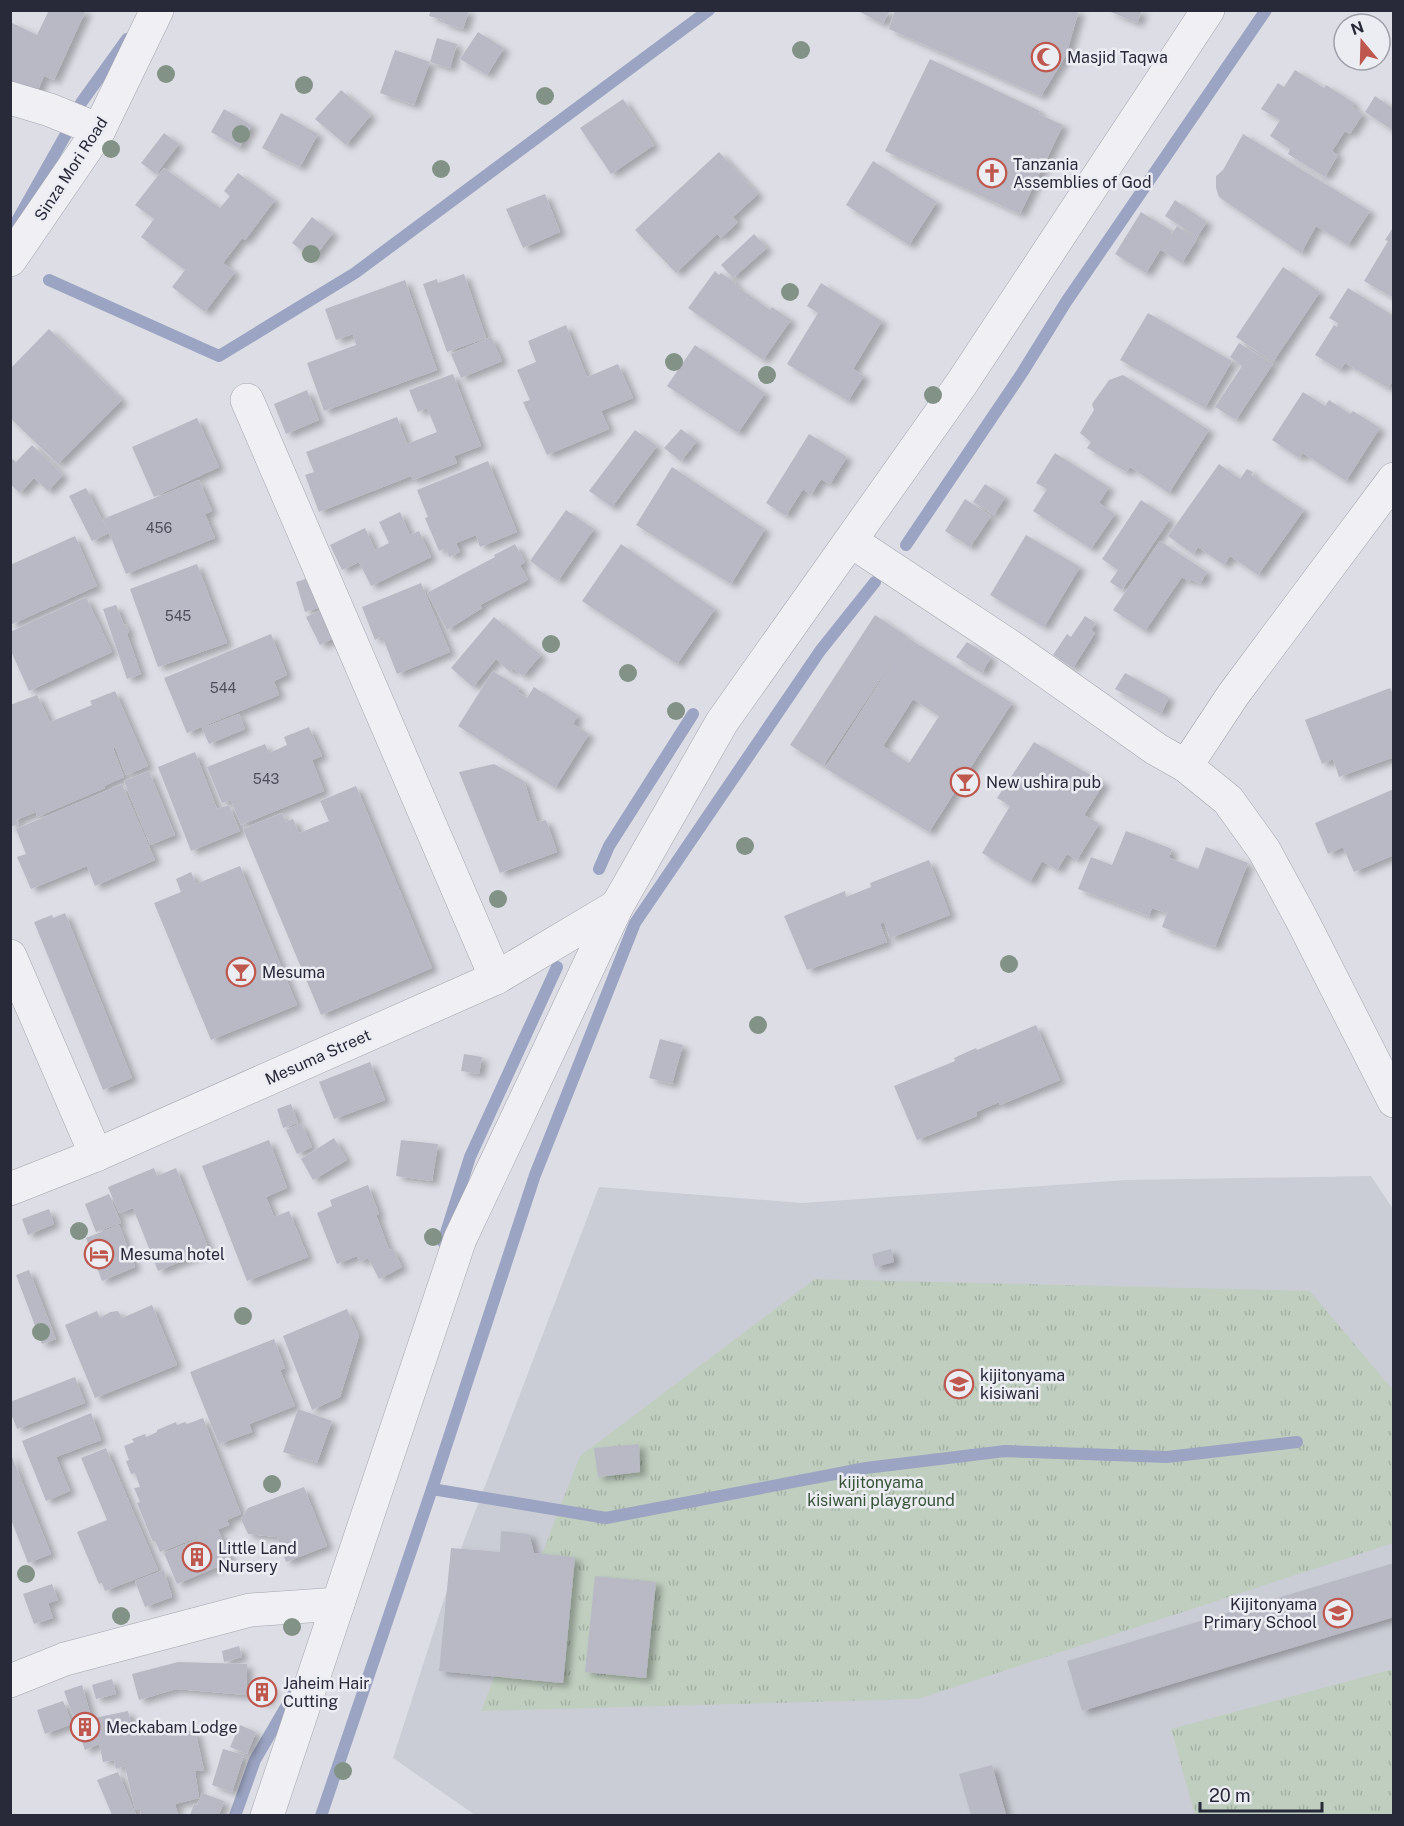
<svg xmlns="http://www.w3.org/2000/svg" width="1404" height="1826" font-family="'Public Sans',sans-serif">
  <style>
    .built { fill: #cbcdd6 }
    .grass { fill: url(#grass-tufts) }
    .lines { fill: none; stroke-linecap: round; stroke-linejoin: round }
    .stream { stroke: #9ba4c2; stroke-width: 12 }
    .building { fill: #b8b9c4; fill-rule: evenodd; filter: url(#shadow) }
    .minor-casing { stroke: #a3a4ae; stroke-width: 34 }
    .tertiary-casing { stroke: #a3a4ae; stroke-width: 34 }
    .minor { stroke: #efeff4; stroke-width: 33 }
    .tertiary { stroke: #efeff4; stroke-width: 33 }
    .tree { fill: #829286 }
    .labels { text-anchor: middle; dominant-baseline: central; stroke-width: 5; stroke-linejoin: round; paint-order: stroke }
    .number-label { font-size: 14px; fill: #4c4e5c }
    .poi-label { font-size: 16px; fill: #282a3a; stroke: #ecedf3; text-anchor: start }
    .street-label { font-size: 16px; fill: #282a3a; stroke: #ecedf3 }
    .park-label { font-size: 16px; fill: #375438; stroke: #ecedf3 }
  </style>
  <defs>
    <pattern id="grass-tufts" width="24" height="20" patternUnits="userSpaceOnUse" patternTransform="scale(1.5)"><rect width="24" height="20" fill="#bfcebf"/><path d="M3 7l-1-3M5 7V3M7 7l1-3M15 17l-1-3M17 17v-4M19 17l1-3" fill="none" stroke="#a4b1a5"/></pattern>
    <filter id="shadow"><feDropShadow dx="6" dy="4" stdDeviation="3" flood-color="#0004"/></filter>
  </defs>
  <rect width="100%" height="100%" fill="#dddee5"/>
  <path class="built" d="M1371 1176 1393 1209V1815H475L393 1758 457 1559 599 1187 802 1203 1126 1180Z"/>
  <g class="grass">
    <path d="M815 1279 1310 1291 1393 1390V1543L918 1699 481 1711 580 1456Z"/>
    <path d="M1393 1669V1815H1195L1171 1729Z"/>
  </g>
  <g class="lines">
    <g class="stream">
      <path d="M81 103 127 39"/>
      <path d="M13 228 70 127"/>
      <path d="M49 280 219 356 355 273 709 10"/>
      <path d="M906 545 1022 373 1066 302 1266 10"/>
      <path d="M599 869 609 846 693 714"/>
      <path d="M443 1242 470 1157 557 967"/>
      <path d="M432 1489 606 1518 866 1468 1005 1451 1167 1457 1297 1442"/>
      <path d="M235 1816 255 1760 294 1693"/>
      <path d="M321 1816 432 1489 535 1175 635 923 820 651 875 582"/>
    </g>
  </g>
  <g class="building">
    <path d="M49 10H86L54 80 44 76 35 97 10 86V22L37 35Z"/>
    <path d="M431 10H469L463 29 443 23 444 20 429 16Z"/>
    <path d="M856 10H890L883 24Z"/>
    <path d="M895 10H1079L1066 55 1041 96 889 29Z"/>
    <path d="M1106 10H1142L1137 23Z"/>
    <path d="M478 32 504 48 487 75 460 59Z"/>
    <path d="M437 38 457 44 450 68 430 62Z"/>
    <path d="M395 50 430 62 414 105 380 93Z"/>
    <path d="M930 59 1040 111 1038 114 1063 125 1020 214 885 151Z"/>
    <path d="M1295 70 1324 88 1326 85 1354 103 1352 107 1363 114 1350 134 1345 131 1332 151 1338 155 1325 177 1288 154 1290 149 1270 136 1280 120 1261 109 1278 83 1284 87Z"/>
    <path d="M341 90 371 115 346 145 315 119Z"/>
    <path d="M1375 96 1394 109V131L1365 112Z"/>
    <path d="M623 99 654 145 611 174 580 128Z"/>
    <path d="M224 109 252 125 239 148 211 132Z"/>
    <path d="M281 113 318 134 300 167 262 148Z"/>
    <path d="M164 133 179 144 156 174 141 163Z"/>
    <path d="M1243 134 1370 211 1348 245 1316 226 1301 253 1219 197 1216 188V176L1223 170Z"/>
    <path d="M719 152 758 194 733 217 738 222 721 238 717 234 676 273 635 230Z"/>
    <path d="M873 161 937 202 909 245 846 205Z"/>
    <path d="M164 168 220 208 230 196 224 191 238 173 275 200 245 240 242 238 223 263 235 272 205 312 172 287 185 270 141 237 154 219 135 205Z"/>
    <path d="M545 194 560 232 523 248 506 209Z"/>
    <path d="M1175 200 1207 222 1197 237 1165 216Z"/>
    <path d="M1141 212 1172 231 1146 273 1115 254Z"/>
    <path d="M312 217 333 233 313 259 292 243Z"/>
    <path d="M1177 226 1197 239 1182 263 1161 250Z"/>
    <path d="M1394 226V298L1364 281 1388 241 1385 240Z"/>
    <path d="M754 234 767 248 733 278 721 265Z"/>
    <path d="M1283 267 1320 292 1273 362 1236 337Z"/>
    <path d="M715 271 719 275 721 273 736 283 735 285 770 310 772 307 791 320 763 360 688 308Z"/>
    <path d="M464 274 486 338 447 352 423 284 437 279 438 283Z"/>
    <path d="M405 280 437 370 324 411 307 363 356 345 353 334 336 340 325 309Z"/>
    <path d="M821 283 882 321 853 369 864 376 848 401 787 364 818 313 807 306Z"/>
    <path d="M1348 288 1394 316V379L1388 388 1345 363 1340 370 1315 355 1334 325 1337 327 1338 323 1329 318Z"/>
    <path d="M1148 313 1232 361 1205 408 1120 360Z"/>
    <path d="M566 325 587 377 618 364 633 398 601 411 609 429 547 455 523 402 530 400 517 370 536 362 528 341Z"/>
    <path d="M49 329 122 400 58 464 10 418V369Z"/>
    <path d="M491 337 502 361 461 378 451 354Z"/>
    <path d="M1239 343 1273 364 1236 420 1215 407 1242 366 1230 357Z"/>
    <path d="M695 345 765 393 738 433 667 386Z"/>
    <path d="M453 374 481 446 454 456 457 463 413 480 411 476 319 512 305 475 314 472 306 452 397 417 407 444 437 432 427 408 418 412 409 390Z"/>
    <path d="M1123 375 1209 430 1169 493 1130 467 1126 472 1087 448 1091 442 1080 433 1094 410 1092 404 1109 380Z"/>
    <path d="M307 390 319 420 286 434 274 404Z"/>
    <path d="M1303 392 1325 406 1329 400 1350 414 1353 411 1380 428 1346 481 1303 453 1299 458 1272 440Z"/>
    <path d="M197 418 219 467 154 497 132 447Z"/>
    <path d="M681 429 697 441 681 461 664 448Z"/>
    <path d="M635 430 657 446 612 507 589 491Z"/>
    <path d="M809 434 847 457 830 484 821 479 811 495 803 489 786 516 766 503Z"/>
    <path d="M32 445 63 475 48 491 34 478 20 493 10 484V457L16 462Z"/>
    <path d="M1055 453 1109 487 1099 503 1115 514 1091 549 1033 511 1047 489 1036 483Z"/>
    <path d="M488 461 517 532 480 547 476 535 456 543 460 552 449 557 446 548 439 551 425 518 428 517 417 490Z"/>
    <path d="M1219 464 1240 479 1247 469 1253 472 1251 475 1304 510 1258 575 1230 556 1224 565 1198 547 1193 554 1168 536Z"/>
    <path d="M672 467 765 529 731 584 636 525Z"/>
    <path d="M199 480 212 511 205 514 215 538 126 574 109 533 92 541 69 496 86 488 108 531 103 519Z"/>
    <path d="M985 484 1005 497 994 515 973 502Z"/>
    <path d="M965 499 991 516 970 547 945 531Z"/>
    <path d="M1141 500 1170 519 1122 590 1110 582 1118 570 1102 559Z"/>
    <path d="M566 510 594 529 558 581 530 561Z"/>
    <path d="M400 512 410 535 419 531 431 557 371 586 359 562 342 570 330 545 365 528 375 550 389 543 379 522Z"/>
    <path d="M1026 535 1080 567 1044 627 990 595Z"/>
    <path d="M75 536 97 586 10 625V565Z"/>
    <path d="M1160 541 1207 572 1200 584 1191 579 1189 582 1182 577 1145 631 1113 610Z"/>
    <path d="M515 544 525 562 520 565 528 580 480 605 482 608 447 630 427 593 495 557 494 555Z"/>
    <path d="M621 544 715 609 677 664 582 601Z"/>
    <path d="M197 564 227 643 158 667 130 589Z"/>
    <path d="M321 574 331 604 305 612 296 582Z"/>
    <path d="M421 583 450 652 397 674 382 636 375 640 362 607Z"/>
    <path d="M86 597 112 652 29 691 10 649V632Z"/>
    <path d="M116 605 124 625 126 624 129 632 127 634 141 674 127 679 103 609Z"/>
    <path d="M329 606 342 634 320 645 306 617Z"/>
    <path d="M875 615 908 637 823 766 790 745Z"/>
    <path d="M1085 616 1096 623 1091 630 1095 633 1073 668 1053 655 1067 634 1071 637Z"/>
    <path d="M494 617 541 655 523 676 513 668 510 672 496 659 473 687 451 668Z"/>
    <path d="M271 634 287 675 274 681 279 695 187 733 164 678Z"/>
    <path d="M908 638 1012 703 929 832 825 768ZM913 699 939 716 909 763 883 746Z"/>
    <path d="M967 642 991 657 982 673 956 657Z"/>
    <path d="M493 671 520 688 518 692 527 698 534 687 578 715 573 724 589 734 555 788 458 726Z"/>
    <path d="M1125 673 1169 697 1161 714 1115 689Z"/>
    <path d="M1390 688 1394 696V757L1339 777 1333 759 1322 764 1305 720Z"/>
    <path d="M115 691 148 766 126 775 115 747 113 748 124 777 104 786 105 788 37 817 36 812 16 820 19 824 10 827V705L37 695 50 722 92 705 90 701Z"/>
    <path d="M239 714 245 729 209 744 202 728Z"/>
    <path d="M309 727 322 756 312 760 324 791 241 825 231 800 222 803 207 767 265 744 269 753 287 745 284 737Z"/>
    <path d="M1034 742 1104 783 1084 815 1099 824 1077 860 1067 854 1057 870 1042 861 1030 882 982 853 1010 806 997 798Z"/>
    <path d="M195 752 217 809 229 805 240 831 191 851 158 767Z"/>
    <path d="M494 764 524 781 537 822 546 820 557 852 500 873 459 772Z"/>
    <path d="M149 771 175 835 150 845 124 781Z"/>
    <path d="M122 784 155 860 95 886 87 866 31 889 17 857 26 854 16 829Z"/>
    <path d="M356 786 432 968 321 1015 243 829 282 813 286 822 293 819 299 833 329 821 320 801Z"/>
    <path d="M1394 789V855L1354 872 1343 847 1328 854 1315 823Z"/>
    <path d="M1126 831 1172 849 1169 858 1198 869 1206 847 1248 863 1215 947 1162 927 1167 913 1152 908 1149 916 1078 889 1091 857 1112 865Z"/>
    <path d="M929 860 950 915 890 938 884 922 880 924 887 942 807 970 784 916 845 891 846 897 871 887 870 883Z"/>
    <path d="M240 866 297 1005 211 1040 154 903 181 892 176 879 191 872 196 884Z"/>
    <path d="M65 913 132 1078 103 1090 34 922 52 915 53 918Z"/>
    <path d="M1036 1025 1060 1080 1000 1105 999 1102 976 1112 977 1116 917 1140 894 1086 955 1061 954 1058 976 1048 977 1050Z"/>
    <path d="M660 1039 683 1045 672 1084 649 1078Z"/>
    <path d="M464 1054 482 1057 479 1074 461 1071Z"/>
    <path d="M370 1062 385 1100 334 1119 319 1082Z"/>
    <path d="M291 1104 298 1123 283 1128 277 1109Z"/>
    <path d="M301 1123 312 1147 297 1154 286 1130Z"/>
    <path d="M334 1138 347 1160 313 1180 301 1159Z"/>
    <path d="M269 1140 287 1188 266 1197 274 1217 289 1211 308 1257 247 1281 202 1166Z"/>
    <path d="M401 1140 438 1144 432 1181 396 1176Z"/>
    <path d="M154 1168 157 1176 176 1168 209 1250 158 1271 133 1208 119 1213 108 1187Z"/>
    <path d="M368 1185 379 1214 376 1215 388 1247 390 1250 393 1249 402 1267 379 1279 368 1258 359 1262 357 1256 337 1264 317 1213 332 1206 330 1200Z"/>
    <path d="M109 1194 121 1223 96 1232 85 1204Z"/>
    <path d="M49 1209 54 1224 28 1235 22 1219Z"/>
    <path d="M119 1225 135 1267 102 1281 86 1238Z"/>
    <path d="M891 1249 894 1262 875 1267 872 1254Z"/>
    <path d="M29 1270 56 1339 42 1344 16 1275Z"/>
    <path d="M152 1305 177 1365 95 1398 65 1325 97 1311 100 1318 110 1312 118 1311 122 1318Z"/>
    <path d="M347 1309 359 1336 340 1397 312 1410 283 1336Z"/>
    <path d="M274 1339 285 1368 280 1370 295 1406 249 1424 252 1432 219 1444 190 1372Z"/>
    <path d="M75 1377 85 1403 17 1429 10 1411V1402Z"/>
    <path d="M298 1409 332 1421 317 1463 283 1452Z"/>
    <path d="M91 1413 101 1440 56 1457 70 1491 46 1501 22 1441Z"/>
    <path d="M203 1418 241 1514 227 1520 229 1525 160 1552 155 1541 153 1542 137 1503 140 1502 134 1488 140 1487 135 1473 131 1474 126 1461 129 1460 124 1446 134 1442 132 1439 145 1434 146 1437 157 1432V1430L176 1422 177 1425 185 1422 187 1424Z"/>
    <path d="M639 1444 640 1472 598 1477 594 1448Z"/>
    <path d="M106 1448 158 1570 105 1591 102 1583 99 1584 77 1532 107 1520 81 1458Z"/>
    <path d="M10 1452 51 1554 28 1563 10 1517Z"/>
    <path d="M304 1487 327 1546 286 1562 277 1537 248 1534 241 1519 248 1508Z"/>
    <path d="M218 1530 231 1561 177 1584 164 1553Z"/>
    <path d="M501 1531 529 1534 534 1553 575 1557 563 1683 439 1671 451 1548 500 1552Z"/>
    <path d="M1394 1563V1617L1082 1711 1067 1661Z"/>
    <path d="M164 1570 172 1597 145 1607 135 1581Z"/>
    <path d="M595 1576 656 1582 646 1678 585 1672Z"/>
    <path d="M52 1584 58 1600 48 1603 53 1618 34 1624 23 1594Z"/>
    <path d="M239 1646 242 1657 224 1662 222 1651Z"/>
    <path d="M178 1662 247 1664 246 1695 176 1689 139 1700 132 1674Z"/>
    <path d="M112 1679 116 1694 96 1699 92 1685Z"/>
    <path d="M259 1681 273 1689 266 1703 251 1695Z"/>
    <path d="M82 1685 99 1744 85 1750 64 1691Z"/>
    <path d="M63 1701 72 1724 45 1734 37 1710Z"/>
    <path d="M128 1711 132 1727 152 1722 155 1733 184 1727 186 1732 195 1730 204 1770 195 1771 199 1798 175 1804 178 1815H141L140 1808 135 1810 125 1766 116 1769 114 1760 103 1762 94 1718Z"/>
    <path d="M240 1725 256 1732 247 1754 230 1747Z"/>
    <path d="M223 1749 244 1755 232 1792 212 1785Z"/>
    <path d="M992 1765 1006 1815H971L959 1774Z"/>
    <path d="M118 1772 136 1815H112L97 1780Z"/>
    <path d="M202 1793 224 1801 219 1815H190L194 1804 197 1805Z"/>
  </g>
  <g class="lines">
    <g class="minor-casing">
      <g id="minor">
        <path d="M10 98 50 110 99 130"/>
        <path d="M247 400 496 978"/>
        <path d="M851 541 1017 651 1156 749 1186 766 1228 800 1264 850 1301 918 1394 1101"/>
        <path d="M1186 766 1233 695 1394 479"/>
        <path d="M10 956 96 1155"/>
        <path d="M10 1189 96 1155 496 978 617 906"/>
        <path d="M10 1681 65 1659 250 1610 338 1604"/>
      </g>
    </g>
    <g class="tertiary-casing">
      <g id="tertiary">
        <path d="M10 260 99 130 157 10"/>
        <path d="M267 1816 460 1239 617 906 722 722 962 383 1208 10"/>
      </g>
    </g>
    <use href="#minor" class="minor"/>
    <use href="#tertiary" class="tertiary"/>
  </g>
  <g class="tree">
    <circle cx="801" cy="50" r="9"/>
    <circle cx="166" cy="74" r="9"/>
    <circle cx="304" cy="85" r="9"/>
    <circle cx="545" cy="96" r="9"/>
    <circle cx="241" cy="134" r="9"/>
    <circle cx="111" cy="149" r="9"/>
    <circle cx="441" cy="169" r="9"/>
    <circle cx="311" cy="254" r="9"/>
    <circle cx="790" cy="292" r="9"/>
    <circle cx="674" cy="362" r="9"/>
    <circle cx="767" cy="375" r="9"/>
    <circle cx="933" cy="395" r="9"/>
    <circle cx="551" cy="644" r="9"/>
    <circle cx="628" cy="673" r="9"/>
    <circle cx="676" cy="711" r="9"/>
    <circle cx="745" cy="846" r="9"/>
    <circle cx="498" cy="899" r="9"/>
    <circle cx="1009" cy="964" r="9"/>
    <circle cx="758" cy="1025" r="9"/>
    <circle cx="79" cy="1231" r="9"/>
    <circle cx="433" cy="1237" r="9"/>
    <circle cx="243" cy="1316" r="9"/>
    <circle cx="41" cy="1332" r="9"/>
    <circle cx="272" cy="1484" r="9"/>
    <circle cx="26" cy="1574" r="9"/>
    <circle cx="121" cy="1616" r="9"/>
    <circle cx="292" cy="1627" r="9"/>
    <circle cx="343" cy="1771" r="9"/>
  </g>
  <defs>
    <g id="mosque-ring" transform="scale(1.5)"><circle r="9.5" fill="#ecedf3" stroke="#be584e" stroke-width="1.5"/><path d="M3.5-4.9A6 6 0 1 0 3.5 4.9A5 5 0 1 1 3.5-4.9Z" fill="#be584e"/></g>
    <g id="church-ring" transform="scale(1.5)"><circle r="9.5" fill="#ecedf3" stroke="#be584e" stroke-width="1.5"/><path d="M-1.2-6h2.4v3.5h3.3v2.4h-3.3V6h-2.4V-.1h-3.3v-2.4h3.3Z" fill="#be584e"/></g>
    <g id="bar-ring" transform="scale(1.5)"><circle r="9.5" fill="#ecedf3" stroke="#be584e" stroke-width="1.5"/><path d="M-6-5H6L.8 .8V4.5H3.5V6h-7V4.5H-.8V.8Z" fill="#be584e"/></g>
    <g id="hotel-ring" transform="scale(1.5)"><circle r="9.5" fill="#ecedf3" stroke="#be584e" stroke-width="1.5"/><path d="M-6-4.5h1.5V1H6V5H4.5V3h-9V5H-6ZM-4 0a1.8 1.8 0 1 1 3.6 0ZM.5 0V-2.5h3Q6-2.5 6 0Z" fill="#be584e"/></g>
    <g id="school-ring" transform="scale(1.5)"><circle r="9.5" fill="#ecedf3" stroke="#be584e" stroke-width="1.5"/><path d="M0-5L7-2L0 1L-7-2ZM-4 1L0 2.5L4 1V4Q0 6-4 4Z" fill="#be584e"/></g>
    <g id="building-ring" transform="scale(1.5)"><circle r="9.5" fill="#ecedf3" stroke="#be584e" stroke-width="1.5"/><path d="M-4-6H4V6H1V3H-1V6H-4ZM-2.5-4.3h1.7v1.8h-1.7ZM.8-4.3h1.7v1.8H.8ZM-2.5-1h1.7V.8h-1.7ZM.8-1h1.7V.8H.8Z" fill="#be584e"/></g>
  </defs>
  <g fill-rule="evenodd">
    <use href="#mosque-ring" x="1046" y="57"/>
    <use href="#church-ring" x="992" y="173"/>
    <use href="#bar-ring" x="965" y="782"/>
    <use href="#bar-ring" x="241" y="972"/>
    <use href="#hotel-ring" x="99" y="1254"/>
    <use href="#school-ring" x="959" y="1384"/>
    <use href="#building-ring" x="197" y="1557"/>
    <use href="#school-ring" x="1338" y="1613"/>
    <use href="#building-ring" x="262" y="1692"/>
    <use href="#building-ring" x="85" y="1727"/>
  </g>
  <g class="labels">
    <g class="number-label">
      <text x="159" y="528">456</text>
      <text x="178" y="616">545</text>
      <text x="223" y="688">544</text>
      <text x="266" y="779">543</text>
    </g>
    <g class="poi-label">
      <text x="1067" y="57">Masjid Taqwa</text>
      <text x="1013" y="164">Tanzania<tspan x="1013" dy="18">Assemblies of God</tspan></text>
      <text x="986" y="782">New ushira pub</text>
      <text x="262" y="972">Mesuma</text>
      <text x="120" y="1254">Mesuma hotel</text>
      <text x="980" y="1375">kijitonyama<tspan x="980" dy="18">kisiwani</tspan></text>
      <text x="218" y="1548">Little Land<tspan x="218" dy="18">Nursery</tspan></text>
      <text x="1317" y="1604" text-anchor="end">Kijitonyama<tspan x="1317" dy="18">Primary School</tspan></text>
      <text x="283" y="1683">Jaheim Hair<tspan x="283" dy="18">Cutting</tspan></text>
      <text x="106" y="1727">Meckabam Lodge</text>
    </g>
    <g class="street-label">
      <text transform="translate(71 169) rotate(-57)">Sinza Mori Road</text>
      <text transform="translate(318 1057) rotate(-24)">Mesuma Street</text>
    </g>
    <g class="park-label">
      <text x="881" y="1482">kijitonyama<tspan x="881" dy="18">kisiwani playground</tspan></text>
    </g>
  </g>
  <rect width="1404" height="1826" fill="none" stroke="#282a3a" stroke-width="24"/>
  <g transform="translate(1362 42) rotate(341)"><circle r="28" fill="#ecedf3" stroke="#9e9fa9" stroke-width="1.5"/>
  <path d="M0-4.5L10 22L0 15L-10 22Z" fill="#be584e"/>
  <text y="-9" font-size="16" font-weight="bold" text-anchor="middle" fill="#282a3a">N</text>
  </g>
  <path d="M1200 1802v9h122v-9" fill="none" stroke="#282a3a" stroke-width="3"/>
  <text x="1209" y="1802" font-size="18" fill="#282a3a" stroke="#ecedf3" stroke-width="4.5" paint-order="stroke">20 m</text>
</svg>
